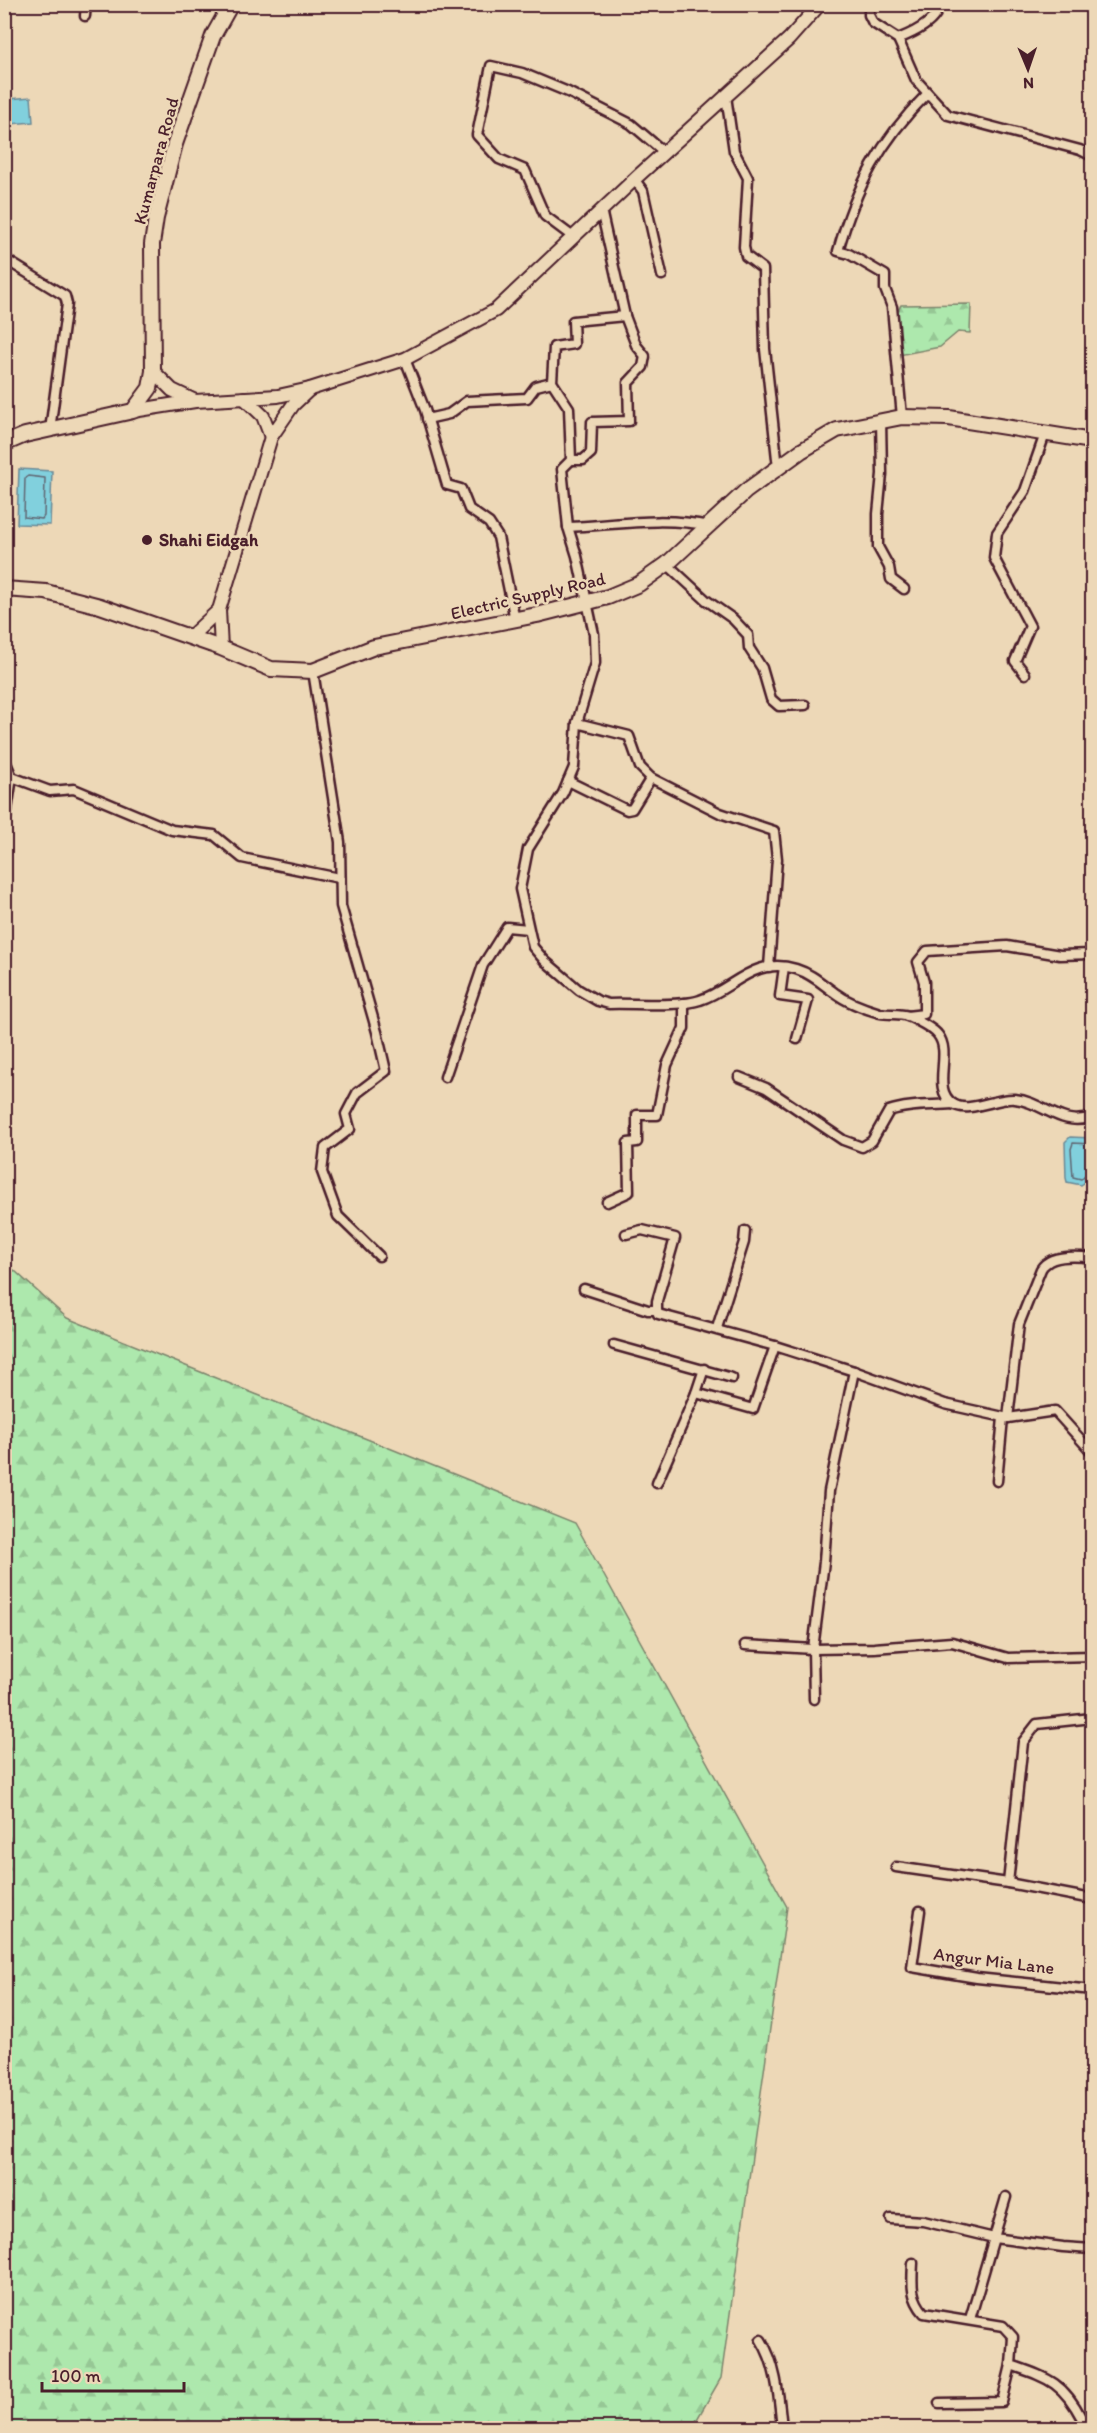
<svg xmlns="http://www.w3.org/2000/svg" width="1097" height="2433" font-family="Itim,sans-serif">
  <style>
    .forest { fill: url(#forest-firs); stroke: #7c846c; stroke-width: 1.5 }
    .water { fill: #81d0dd; stroke: #6b8996; stroke-width: 1.5 }
    .lines { fill: none; stroke-linecap: round; stroke-linejoin: round }
    .shore { stroke: #606672; stroke-width: 1.5 }
    .minor-casing { stroke: #4a1f2b; stroke-width: 13 }
    .secondary-casing { stroke: #4a1f2b; stroke-width: 16 }
    .primary-casing { stroke: #4a1f2b; stroke-width: 18 }
    .minor { stroke: #edd8b7; stroke-width: 8 }
    .secondary { stroke: #edd8b7; stroke-width: 12 }
    .primary { stroke: #edd8b7; stroke-width: 14 }
    .poi-dot { fill: #4a1f2b; stroke: #edd8b7; stroke-width: 2 }
    .labels { text-anchor: middle; dominant-baseline: central; stroke-width: 5; stroke-linejoin: round; paint-order: stroke }
    .street-label { font-size: 18px; fill: #4a1f2b; stroke: #edd8b7 }
    .poi-label { font-size: 18px; font-weight: bold; fill: #4a1f2b; stroke: #edd8b7; text-anchor: start }
  </style>
  <defs>
    <pattern id="forest-firs" width="22" height="20" patternUnits="userSpaceOnUse" patternTransform="scale(1.5)"><rect width="22" height="20" fill="#ade8ad"/><path d="M5 1l3.5 6h-7zM16 11l3.5 6h-7z" fill="#96c795"/></pattern>
  </defs>
  <rect width="100%" height="100%" fill="#edd8b7"/>
  <filter id="ink" filterUnits="userSpaceOnUse"><feTurbulence type="fractalNoise" baseFrequency=".0167" numOctaves="2"/><feDisplacementMap in="SourceGraphic" scale="12" xChannelSelector="R" yChannelSelector="G"/><feConvolveMatrix kernelMatrix="1 2 1 2 8 2 1 2 1" color-interpolation-filters="sRGB"/></filter>
  <g filter="url(#ink)">
    <g class="forest">
      <path d="M971 304 970 333 958 332 940 347 899 355C895 341 893 317 901 305Z"/>
      <path d="M5 1262 67 1318 575 1523 787 1907 721 2378 692 2428H5Z"/>
    </g>
    <g class="water">
      <path d="M31 97 33 122 10 124 9 99Z"/>
      <path d="M19 469 52 471 50 525 17 524Z"/>
      <path d="M1070 1137 1092 1138V1177L1081 1185 1067 1182 1066 1178 1065 1142Z"/>
    </g>
    <g class="lines">
      <g class="shore">
        <path d="M28 476 45 478 44 516 42 519 24 517 25 478Z"/>
        <path d="M1092 1144 1073 1143 1071 1149 1073 1177 1081 1179 1087 1173 1092 1172"/>
      </g>
      <g class="minor-casing">
        <g id="minor">
          <path d="M869 4V15L873 23 898 39 916 80 948 115 1080 150 1092 156"/>
          <path d="M85 16 86 4"/>
          <path d="M898 39C913 33 938 22 939 4"/>
          <path d="M726 96 734 151 748 178 744 247 746 256 763 269 765 349 778 468"/>
          <path d="M634 179 643 191 662 275"/>
          <path d="M601 210 625 316 573 321 574 344 554 347 552 382 569 408 571 460 562 469 568 527 577 556 594 634 595 663 577 723 574 767 563 793 528 849 520 889 533 947 545 961 579 990 598 1001 609 1004C631 1003 681 1007 700 1000 734 989 753 956 796 969 812 974 822 984 835 993 847 1002 866 1009 880 1013 889 1015 899 1013 908 1016 915 1019 934 1029 938 1035 953 1054 930 1088 953 1104 969 1114 997 1097 1015 1099 1044 1102 1060 1128 1092 1117"/>
          <path d="M573 237 545 216 525 170 499 159 477 135 491 66 522 73 568 92 631 124 664 152"/>
          <path d="M4 254 8 261 65 296 67 304 50 430"/>
          <path d="M405 359 425 410 447 485 461 489 469 509 489 523 498 537 515 620"/>
          <path d="M902 417 892 307 885 289V275L849 254 838 251C856 187 880 141 927 94"/>
          <path d="M427 419 449 414 467 401 527 398 536 386 552 382"/>
          <path d="M881 420 882 474 878 514V547L889 567 891 579 904 589"/>
          <path d="M571 460H583L591 453 592 422 629 421 628 383 643 367 645 356 636 345 625 316"/>
          <path d="M568 527C615 525 662 516 709 526"/>
          <path d="M667 564 706 600 733 619 748 635 749 648 762 668 771 699 779 706 805 705"/>
          <path d="M313 671 340 842 341 906 377 1032 386 1071 357 1093 346 1114 350 1129 325 1148 322 1172 338 1216 379 1256"/>
          <path d="M1025 674 1015 661 1030 626 994 558 997 533 1025 491 1045 434"/>
          <path d="M577 723 629 736 640 767 651 778"/>
          <path d="M4 758 12 777 4 830"/>
          <path d="M12 777 50 791 74 789 172 830 214 835 242 858 339 878"/>
          <path d="M568 781 627 810 632 809 651 778 720 813 774 831 777 859 769 967"/>
          <path d="M784 967 780 996 808 1000 797 1039"/>
          <path d="M907 1016 924 1014V982L918 962 927 951 1007 946 1060 955 1092 954"/>
          <path d="M445 1077 483 965 507 927 528 929"/>
          <path d="M739 1077 766 1088 843 1140 862 1147 872 1141 889 1111C909 1104 932 1106 953 1104"/>
          <path d="M607 1202 629 1192 628 1143 637 1142V1115H657L667 1065 684 1028V1003"/>
          <path d="M626 1234 642 1230 675 1238 657 1301V1310"/>
          <path d="M584 1289 648 1310H657L658 1314 775 1346 854 1371 945 1404 1008 1418 1055 1411 1092 1452"/>
          <path d="M717 1328 744 1242 745 1231"/>
          <path d="M614 1345 732 1378"/>
          <path d="M696 1393 753 1409 775 1346"/>
          <path d="M1008 1418 1019 1324 1041 1269C1050 1254 1077 1256 1092 1258"/>
          <path d="M997 1481 1003 1418"/>
          <path d="M657 1483 696 1393 704 1369"/>
          <path d="M745 1645 813 1649 874 1648 952 1642 1008 1658 1092 1656"/>
          <path d="M814 1699 813 1649 824 1562 829 1491 854 1371"/>
          <path d="M896 1867 1008 1883 1092 1899"/>
          <path d="M1008 1883 1023 1742 1037 1724 1092 1718"/>
          <path d="M920 1911 912 1967 977 1978 1092 1990"/>
          <path d="M891 2219 923 2221 994 2238 1063 2247 1092 2249"/>
          <path d="M913 2263C912 2283 910 2297 924 2313L1003 2326 1013 2337 1011 2365C1048 2378 1063 2382 1082 2419H1092"/>
          <path d="M970 2319 1006 2197"/>
          <path d="M761 2340C777 2365 779 2399 782 2428"/>
          <path d="M939 2403 1002 2402 1011 2365"/>
        </g>
      </g>
      <g class="secondary-casing">
        <g id="secondary">
          <path d="M153 371 172 390 195 401"/>
          <path d="M244 398 263 416 271 437"/>
          <path d="M133 411 195 401 278 396 310 389 405 359 496 310 638 176 789 39 820 4"/>
          <path d="M190 637 219 610"/>
          <path d="M221 648 219 610 271 437 293 405 310 389"/>
        </g>
      </g>
      <g class="primary-casing">
        <g id="primary">
          <path d="M4 444 25 435 133 411 150 388 153 371 152 244 156 218 175 144 213 36 231 4"/>
          <path d="M4 589 46 592 100 606 221 648 271 669 313 671 374 647 537 615 608 597 639 584 667 564 746 491 801 451 837 430 902 417 949 418 1092 441"/>
        </g>
      </g>
      <use href="#minor" class="minor"/>
      <use href="#secondary" class="secondary"/>
      <use href="#primary" class="primary"/>
    </g>
  </g>
  <circle class="poi-dot" cx="147" cy="540" r="6"/>
  <g class="labels">
    <g class="street-label">
      <text transform="translate(156 161) rotate(-75)">Kumarpara Road</text>
      <text transform="translate(528 596) rotate(-13)">Electric Supply Road</text>
      <text transform="translate(994 1961) rotate(7)">Angur Mia Lane</text>
    </g>
    <g class="poi-label">
      <text x="159" y="540">Shahi Eidgah</text>
    </g>
  </g>
  <rect width="1097" height="2433" fill="none" stroke="#edd8b7" stroke-width="24"/>
  <rect x="12" y="12" width="1073" height="2409" fill="none" stroke="#4a1f2b" stroke-width="2" filter="url(#ink)"/>
  <g transform="translate(1028 69) rotate(178)" stroke="#edd8b7" stroke-width="4.5" paint-order="stroke">
  <path d="M0-4.5L10 22L0 15L-10 22Z" fill="#4a1f2b"/>
  <text y="-9" font-size="16" font-weight="bold" text-anchor="middle" fill="#4a1f2b">N</text>
  </g>
  <path d="M42 2382v9h142v-9" fill="none" stroke="#4a1f2b" stroke-width="3"/>
  <text x="51" y="2382" font-size="18" fill="#4a1f2b" stroke="#edd8b7" stroke-width="4.5" paint-order="stroke">100 m</text>
</svg>
